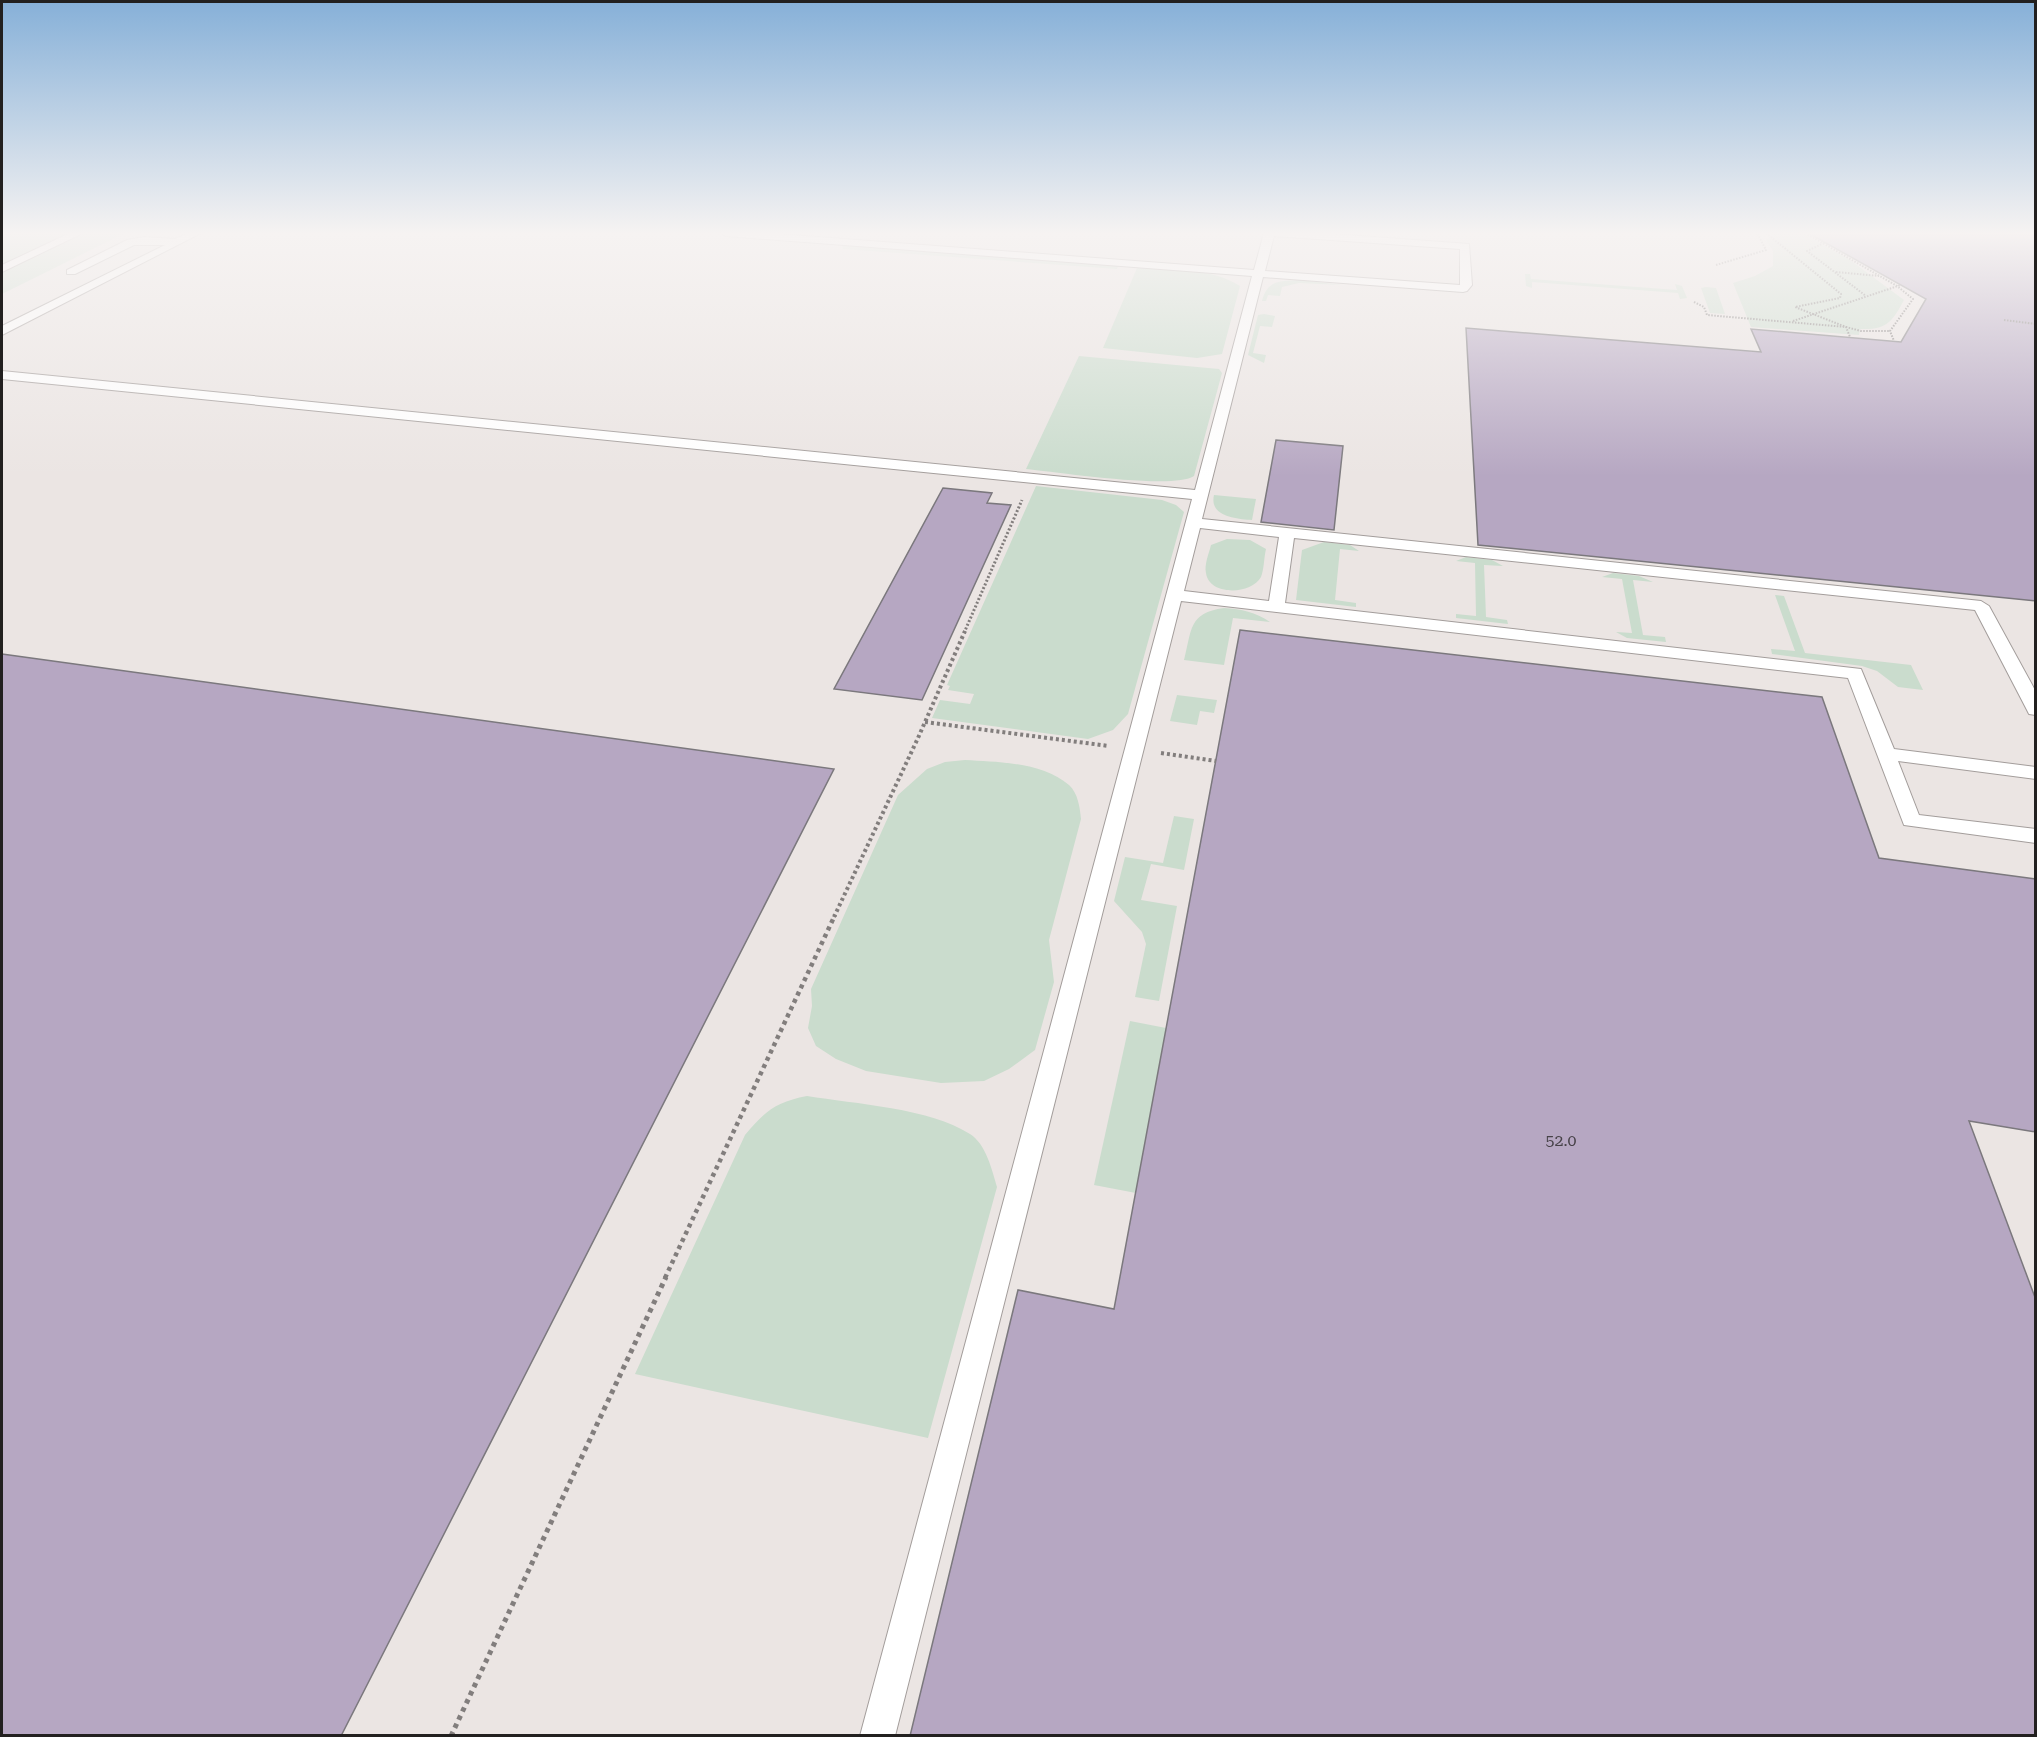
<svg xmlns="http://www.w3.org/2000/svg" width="2037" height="1737" font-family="'Roboto Serif',serif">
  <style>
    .green { fill: #cadccd }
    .building { fill: #b6a7c2; stroke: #7b787d; stroke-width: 1.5 }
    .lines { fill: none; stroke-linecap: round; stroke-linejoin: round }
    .lane-casing { stroke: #a39d9b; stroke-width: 2 }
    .path-far4 { stroke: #827e7d; stroke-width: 2; stroke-dasharray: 1.5 1.5; stroke-linecap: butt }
    .path-far3 { stroke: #827e7d; stroke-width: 3; stroke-dasharray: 2 2; stroke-linecap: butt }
    .path-far2 { stroke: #827e7d; stroke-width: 4; stroke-dasharray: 3 3; stroke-linecap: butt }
    .path-far1 { stroke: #827e7d; stroke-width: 4.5; stroke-dasharray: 4 4; stroke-linecap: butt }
    .path { stroke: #827e7d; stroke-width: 5; stroke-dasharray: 4.5 4.5; stroke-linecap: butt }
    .lane { fill: #fff; fill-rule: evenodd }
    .labels { text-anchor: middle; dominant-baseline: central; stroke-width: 4.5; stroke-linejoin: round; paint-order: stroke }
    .near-number-label { font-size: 16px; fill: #474248 }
  </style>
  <rect width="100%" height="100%" fill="#ebe5e3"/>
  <g class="green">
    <path d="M2 233H125L2 294Z"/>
    <path d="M1771 233H1802L1850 260 1904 300C1892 322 1887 330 1860 329L1859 335 1751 327 1733 283 1755 276 1773 266V251L1766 240 1772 235Z"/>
    <path d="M842 245 1118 266 1117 269 843 249Z"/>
    <path d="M1137 268C1171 271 1211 267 1240 286L1222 354 1197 358 1103 348Z"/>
    <path d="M1525 274H1530L1531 279 1677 290 1675 284 1682 286 1687 298 1680 299 1678 293 1532 282V288L1526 286Z"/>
    <path d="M1300 280 1342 285 1299 283 1282 287 1280 296 1268 295 1266 301H1262C1267 280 1280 281 1300 280Z"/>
    <path d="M1706 287 1716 288 1725 314 1710 313 1701 288Z"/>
    <path d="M1264 314 1275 316 1272 327 1260 326 1253 353 1266 355 1264 363 1248 355 1258 315Z"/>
    <path d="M1079 356 1219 369 1222 373 1194 476C1174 490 1057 472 1026 469Z"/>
    <path d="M1036 486 1162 500 1176 505 1184 512 1128 714 1113 730 1088 739 932 718 940 700 970 704 974 694 948 690 950 686 947 685Z"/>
    <path d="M1214 495 1256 499 1252 520C1235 519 1209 516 1214 495Z"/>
    <path d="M1227 539 1250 540 1266 549C1264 557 1264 570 1261 577 1251 595 1209 596 1206 573 1204 565 1209 553 1211 545Z"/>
    <path d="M1324 542 1350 545 1359 551 1340 549 1335 600 1356 603V607L1296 600 1302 550Z"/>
    <path d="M1466 557 1492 560 1503 566 1484 565 1486 617 1507 620 1508 624 1456 618V614L1476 616 1475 563 1456 561Z"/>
    <path d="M1613 573 1639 576 1653 582 1633 580 1643 635 1665 637 1666 642 1627 638 1616 632 1632 633 1622 579 1602 577Z"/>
    <path d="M1775 595 1784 596 1805 653 1911 665 1923 690 1898 687 1877 671 1862 666 1772 654 1771 649 1795 651Z"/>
    <path d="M1224 608C1242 609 1255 612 1270 622L1233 618 1224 665 1184 660C1192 630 1188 613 1224 608Z"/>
    <path d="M1177 695 1217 700 1214 713 1200 711 1197 725 1170 721Z"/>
    <path d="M965 760C998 762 1042 762 1069 785 1078 793 1080 808 1081 819L1049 940 1054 982 1035 1050 1009 1069 984 1081 941 1083 866 1071 836 1059 816 1046 808 1028 812 1006 811 989 898 795 927 769 945 762Z"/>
    <path d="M1174 816 1194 819 1184 870 1151 864 1141 900 1177 906 1159 1001 1135 997 1146 944 1142 932 1114 901 1125 857 1163 863Z"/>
    <path d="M1130 1021 1166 1028 1136 1193 1094 1185Z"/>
    <path d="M807 1096C855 1104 930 1108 970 1134 986 1144 992 1170 997 1187L928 1438 635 1374 745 1135C765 1111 776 1102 807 1096Z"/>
  </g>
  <g class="building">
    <path d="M1808 233H2036V601L1478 545 1466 328 1761 352 1751 329 1901 342 1926 299Z"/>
    <path d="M1276 440 1343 446 1334 530 1261 522Z"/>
    <path d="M943 488 992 493 987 503 1011 505 922 700 834 689Z"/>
    <path d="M1240 630 1822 697 1879 858 2036 879V1132L1969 1121 2036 1300V1736H910L1018 1290 1114 1309Z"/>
    <path d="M2 654 834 769 341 1736H2Z"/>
  </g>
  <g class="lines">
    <g class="lane-casing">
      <g id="lane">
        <path d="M70 233H83L2 272V265Z"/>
        <path d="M188 233H201L2 335V326L165 245H134L75 274H67V270L127 240 144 237 175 239Z"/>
        <path d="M721 233H765L1254 270 1264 233H1319L1469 244 1472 285 1467 291 1463 292 1263 277 1202 519 1981 601 1989 606 2036 692V715L2029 714 2027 710 1975 610 1294 538 1285 603 1861 669 1894 749 2036 767V779L1898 761 1919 815 2036 829V843L1904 825 1848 678 1181 601 895 1736H860L1192 499 2 379V371L1195 490 1252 276 726 236ZM1274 236 1460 249V285L1265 271ZM1200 528 1279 537 1269 601 1184 591Z"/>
      </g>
    </g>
    <g class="path-far4">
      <path d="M1766 233 1841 294 1840 298 1795 307 1846 327 1850 337"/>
      <path d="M1805 233 1897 286 1913 299 1890 331 1894 341"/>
      <path d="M1824 243 1807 251 1866 296"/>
      <path d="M1716 265 1766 250 1757 233"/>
      <path d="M1836 272 1879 276"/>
      <path d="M1694 302 1704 307 1707 315 1846 327 1861 331H1890"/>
      <path d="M2004 320 2036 324"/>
      <path d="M1793 321 1901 285"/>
    </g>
    <path class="path-far3" d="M964 633 1022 500"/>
    <g class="path-far2">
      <path d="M925 722 1109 746"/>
      <path d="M1161 753 1216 761"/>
      <path d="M834 917 918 738 965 631"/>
    </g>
    <path class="path-far1" d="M665 1278 835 915"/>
    <path class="path" d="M451 1736 666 1277"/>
    <use href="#lane" class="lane"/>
  </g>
  <linearGradient id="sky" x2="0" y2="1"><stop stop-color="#86b0d8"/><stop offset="0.49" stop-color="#f6f3f2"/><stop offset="1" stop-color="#f6f3f2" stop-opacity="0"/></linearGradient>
  <rect width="2037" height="476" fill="url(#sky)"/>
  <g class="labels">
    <g class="near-number-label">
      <text x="1561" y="1140">52.0</text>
    </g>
  </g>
  <rect width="2037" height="1737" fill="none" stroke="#22201f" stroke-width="6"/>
</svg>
